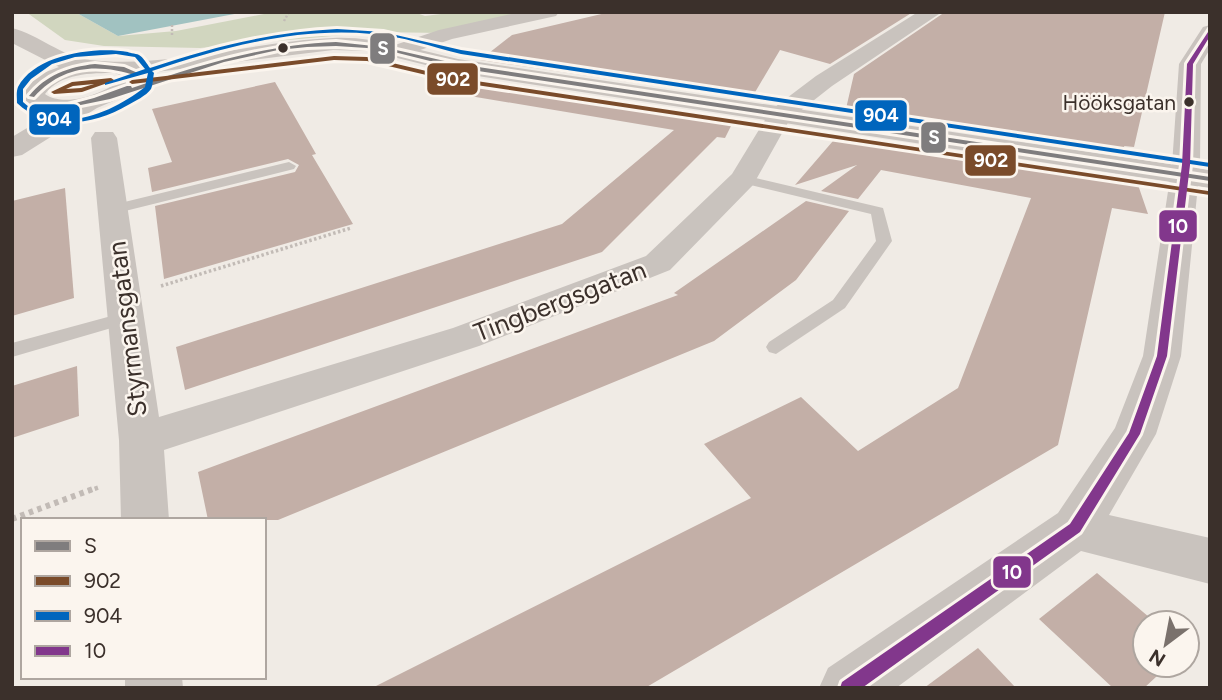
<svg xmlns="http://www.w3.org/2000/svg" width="1222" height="700" font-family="Figtree,sans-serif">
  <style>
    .green { fill: #d1d6bf }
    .water { fill: #a1c2c1 }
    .building { fill: #c3afa7 }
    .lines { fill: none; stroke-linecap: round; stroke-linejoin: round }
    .path-far3 { stroke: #c2bbb6; stroke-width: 2.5; stroke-dasharray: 2 2; stroke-linecap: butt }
    .path-far2 { stroke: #c2bbb6; stroke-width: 3.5; stroke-dasharray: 2.5 2.5; stroke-linecap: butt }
    .path-far1 { stroke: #c2bbb6; stroke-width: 4.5; stroke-dasharray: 3.5 3.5; stroke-linecap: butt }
    .path { stroke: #c2bbb6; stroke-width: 6; stroke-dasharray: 4.5 4.5; stroke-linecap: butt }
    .service { fill: #c9c3be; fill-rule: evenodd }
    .minor { fill: #c9c3be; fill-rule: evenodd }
    .tertiary { fill: #c9c3be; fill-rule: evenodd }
    .bus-1-casing { stroke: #fbf5ee; stroke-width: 6 }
    .bus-2-casing { stroke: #fbf5ee; stroke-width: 6 }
    .bus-3-casing { stroke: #fbf5ee; stroke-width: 6 }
    .bus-4-casing { stroke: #fbf5ee; stroke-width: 6 }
    .bus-1 { fill: #7f7d7e; fill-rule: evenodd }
    .bus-2 { fill: #7a4b2a; fill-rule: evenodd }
    .bus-3 { fill: #0065bd; fill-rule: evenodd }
    .bus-4 { fill: #82378c; fill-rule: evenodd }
    .bus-dot { fill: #3b302b; stroke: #fbf5ee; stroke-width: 2.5 }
    .labels { text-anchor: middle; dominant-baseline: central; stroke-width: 5; stroke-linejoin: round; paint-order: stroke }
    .far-bus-label { font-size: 21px; fill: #3b302b; stroke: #fbf5ee; text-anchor: end }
    .street-label { font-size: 26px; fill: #3b302b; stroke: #fbf5ee }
    .line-badge { stroke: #fbf5ee; stroke-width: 2.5 }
    .badge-label { font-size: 19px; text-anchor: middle; font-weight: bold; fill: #fff }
  </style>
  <rect width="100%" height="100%" fill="#f0ebe5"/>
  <path class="green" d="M26 12H75L118 36 176 31 274 12H414L425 16 457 12H534L441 33 377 32 200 48 104 46 65 40Z"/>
  <path class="water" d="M75 12H245L118 36Z"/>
  <g class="building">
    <path d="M610 12H913L830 64 780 50 754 94 747 93 745 99 480 60 512 35Z"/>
    <path d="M945 12H1165L1134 147 1124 146 1127 155 845 113 854 74Z"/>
    <path d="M460 76 735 118 725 138 717 137 602 252 185 390 176 347 562 224 674 130 440 91Z"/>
    <path d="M275 82 316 154 312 155 353 224 164 279 155 206 295 172 299 165 288 159 152 192 148 168 172 162 152 109Z"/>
    <path d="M839 134 1136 179 1148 214 1112 208 1058 445 645 688H372L751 498 704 444 801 397 858 451 958 388 1031 198 881 170 858 199 821 191 857 165 795 185Z"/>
    <path d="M65 188 74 298 12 316V201Z"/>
    <path d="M806 201 849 211 796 280 714 341 278 520H208L198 472 678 295 674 293Z"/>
    <path d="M77 366 79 416 12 438V386Z"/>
    <path d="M1097 573 1156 623H1145V665H1169L1144 688H1113L1039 619Z"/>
    <path d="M978 648 1016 688H924Z"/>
  </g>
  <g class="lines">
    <g class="path-far3">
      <path d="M284 21 289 12"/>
      <path d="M172 25V37"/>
    </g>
    <path class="path-far2" d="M161 286 351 228"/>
    <path class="path-far1" d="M88 491 100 487"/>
    <path class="path" d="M12 519 93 489"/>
    <g class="service">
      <path d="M289 162 296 166 294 169 113 214 105 209 108 206Z"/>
      <path d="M743 175 883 208 892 241 845 308 776 354 769 352 766 347 769 342 833 300 876 241 871 214 738 182 736 179Z"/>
      <path d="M126 312 135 318 132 322 12 357V343Z"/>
    </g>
    <g class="minor">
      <path d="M520 12H559L556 16 452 39 400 57 389 51 392 46 439 30Z"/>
      <path d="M918 12H942L832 86 790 119 753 185 670 270 479 346 164 450 169 520H121L119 440 91 138 95 132H113L117 138 159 417 453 328 646 256 732 174 771 110 816 76Z"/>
      <path d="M1210 25V49L1201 64 1200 165 1181 356 1156 434 1109 515 1210 538V584L1081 551 896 688H819L828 668 1058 513 1115 428 1143 356 1172 165 1179 64 1203 27Z"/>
      <path d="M125 677H182L183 688H125Z"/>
    </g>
    <path class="tertiary" d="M12 28C40 35 60 56 90 60 166 69 256 41 333 38 375 36 417 50 458 59L1210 170V188L458 73 369 51 333 50 148 73 149 79 137 91 97 108 22 155 12 157V137L52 113 32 108 20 96 38 75 59 67 12 43ZM115 73 125 77C108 92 66 109 45 94 61 73 91 73 115 73Z"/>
    <g class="bus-1-casing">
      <g id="bus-1">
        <path d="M336 42 383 47 458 64 1210 177V181L458 68 398 53 367 48 336 46 307 47 278 50 224 62 110 99 71 107 68 105 94 98 127 86H131L132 88C200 65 263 45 336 42Z"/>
        <path d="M95 64 124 67 140 74 137 76C98 63 63 65 34 97L29 96C46 75 68 67 95 64Z"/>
      </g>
    </g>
    <g class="bus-2-casing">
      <g id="bus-2">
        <path d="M334 56 367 57 456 78 1208 191H1210V195L456 82 367 61 334 60 132 84 129 82 132 80Z"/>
        <path d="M111 78 114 80 113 81 82 92 54 94 51 92 72 82ZM94 84 81 88 66 89 73 86Z"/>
      </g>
    </g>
    <g class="bus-3-casing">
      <path id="bus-3" d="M337 29 383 32 461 50 1210 163V167L461 54C432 47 402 36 372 34 297 27 224 47 152 71L154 73C153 77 153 85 151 89 146 96 135 101 128 105 94 125 47 132 17 103 17 98 16 92 18 87 35 54 96 46 128 52 129 53 139 54 139 55 143 57 147 64 150 68 212 47 272 32 337 29ZM116 54 135 57 145 69 105 83V85L148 73 145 87C117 109 72 131 37 112 32 110 28 106 23 102V89L31 79 52 64 75 57Z"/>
    </g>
    <g class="bus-4-casing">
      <path id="bus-4" d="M1210 29V36L1193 64 1190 165 1167 356 1140 434 1080 532 862 688H840L842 682 1070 524 1129 433 1157 356 1182 165 1187 64Z"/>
    </g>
    <use href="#bus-1" class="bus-1"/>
    <use href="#bus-2" class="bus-2"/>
    <use href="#bus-3" class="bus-3"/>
    <use href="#bus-4" class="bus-4"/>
  </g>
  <g class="bus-dot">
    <circle cx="283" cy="48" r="6"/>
    <circle cx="1189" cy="102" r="6"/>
  </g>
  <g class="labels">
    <g class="far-bus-label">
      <text x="1176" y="102">Hööksgatan</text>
    </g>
    <g class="street-label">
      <text transform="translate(560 301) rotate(-21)">Tingbergsgatan</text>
      <text transform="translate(127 329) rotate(-97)">Styrmansgatan</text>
    </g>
  </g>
  <g class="line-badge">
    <rect x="369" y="32" width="27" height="33" rx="7" fill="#7f7d7e"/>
    <rect x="426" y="62" width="53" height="34" rx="7" fill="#7a4b2a"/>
    <rect x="854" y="99" width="54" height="33" rx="7" fill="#0065bd"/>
    <rect x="28" y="103" width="53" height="33" rx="7" fill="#0065bd"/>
    <rect x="920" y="121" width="27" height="33" rx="7" fill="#7f7d7e"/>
    <rect x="964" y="144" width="53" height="33" rx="7" fill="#7a4b2a"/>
    <rect x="1158" y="209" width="40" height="34" rx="7" fill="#82378c"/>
    <rect x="992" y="555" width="40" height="34" rx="7" fill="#82378c"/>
  </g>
  <g class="badge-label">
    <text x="383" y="55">S</text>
    <text x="453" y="86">902</text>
    <text x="881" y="122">904</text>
    <text x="54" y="126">904</text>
    <text x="934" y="144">S</text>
    <text x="991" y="167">902</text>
    <text x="1178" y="233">10</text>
    <text x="1012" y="579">10</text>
  </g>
  <rect width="1222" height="700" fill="none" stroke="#3b302b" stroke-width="28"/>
  <rect x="21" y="518" width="245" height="161" fill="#fbf5ee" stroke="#aea6a0" stroke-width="2"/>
  <rect x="35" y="541" width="35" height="10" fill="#7f7d7e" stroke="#aea6a0" stroke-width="2"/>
  <text x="84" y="553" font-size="21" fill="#3b302b">S</text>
  <rect x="35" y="576" width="35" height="10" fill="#7a4b2a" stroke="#aea6a0" stroke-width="2"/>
  <text x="84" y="588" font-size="21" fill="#3b302b">902</text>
  <rect x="35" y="611" width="35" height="10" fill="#0065bd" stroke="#aea6a0" stroke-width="2"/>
  <text x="84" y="623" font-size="21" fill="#3b302b">904</text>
  <rect x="35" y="646" width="35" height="10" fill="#82378c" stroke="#aea6a0" stroke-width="2"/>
  <text x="84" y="658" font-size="21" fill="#3b302b">10</text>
  <g transform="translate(1166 644) rotate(212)"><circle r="33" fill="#fbf5ee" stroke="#aea6a0" stroke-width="2"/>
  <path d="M0-5L12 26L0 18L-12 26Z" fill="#7a716c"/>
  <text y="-10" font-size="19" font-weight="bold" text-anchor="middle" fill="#3b302b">N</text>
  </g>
</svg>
